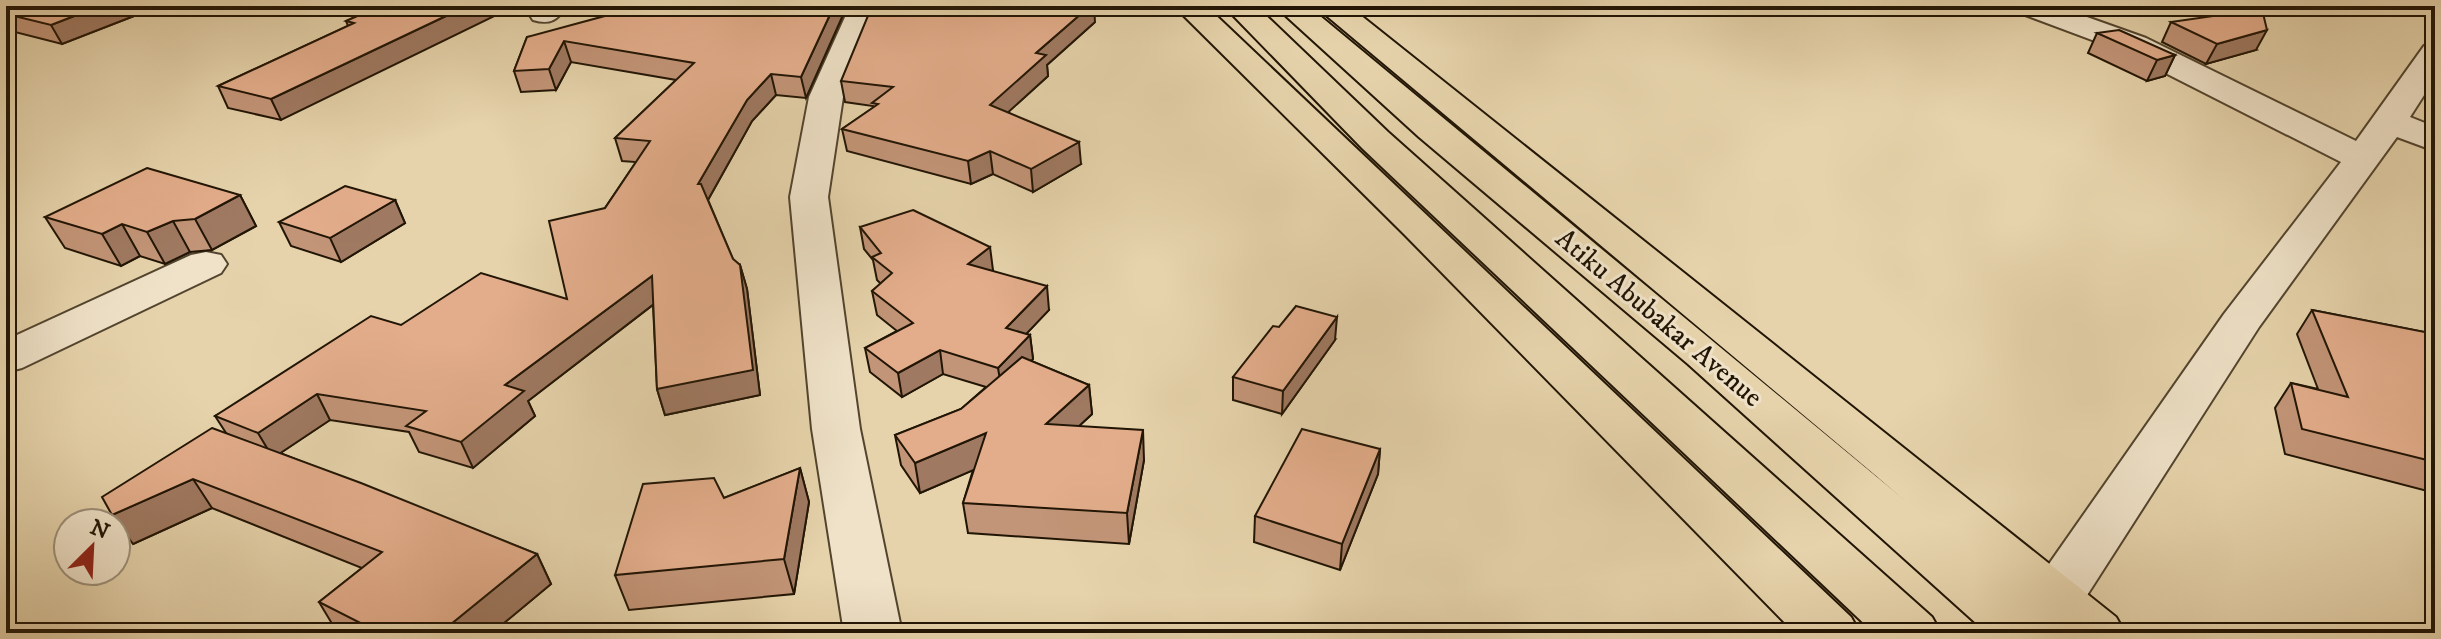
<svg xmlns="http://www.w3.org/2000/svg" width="2441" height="639" font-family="'IM FELL DW Pica',serif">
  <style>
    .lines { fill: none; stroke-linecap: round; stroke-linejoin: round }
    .minor-casing { stroke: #52442e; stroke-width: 4 }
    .major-casing { stroke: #211505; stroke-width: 4 }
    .highway-casing { stroke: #211505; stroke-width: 4 }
    .minor { fill: #efe2c8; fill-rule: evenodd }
    .major { fill: #e6d3ab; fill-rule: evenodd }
    .highway { fill: #e6d3ab; fill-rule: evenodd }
    .wall { fill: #c39578; stroke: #211505; stroke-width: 2 }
    .shaded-wall { fill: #9f7961; stroke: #211505; stroke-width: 2 }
    .building { fill: #e3ad8b; stroke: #211505; stroke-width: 2 }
    .labels { text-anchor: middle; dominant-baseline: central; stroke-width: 6; stroke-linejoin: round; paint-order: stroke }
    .street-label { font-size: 28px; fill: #211505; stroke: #efe2c8 }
  </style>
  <rect width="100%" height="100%" fill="#e6d3ab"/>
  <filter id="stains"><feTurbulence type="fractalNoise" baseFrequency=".0025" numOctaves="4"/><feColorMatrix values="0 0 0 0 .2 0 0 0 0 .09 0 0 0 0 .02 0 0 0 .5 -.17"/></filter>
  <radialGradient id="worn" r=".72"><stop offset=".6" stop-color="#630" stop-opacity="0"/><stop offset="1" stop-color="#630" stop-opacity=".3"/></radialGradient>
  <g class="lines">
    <g class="minor-casing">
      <g id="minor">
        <path d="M535 6H567C558 20 550 25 533 20L529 14Z"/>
        <path d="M850 6H880L843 97 828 197 860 429 902 633H844L812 429 790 197 809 97Z"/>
        <path d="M2013 6H2056L2146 38 2356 141 2424 46 2435 43V78L2410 117 2435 127V151L2397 137 2259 327 2075 614 2055 621 2035 614 2027 599 2035 584 2224 314 2341 162 2124 52 2017 12Z"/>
        <path d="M206 252 221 255 227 264 221 273 22 368 6 372V340L191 255Z"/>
      </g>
    </g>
    <g class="major-casing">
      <g id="major">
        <path d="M1224 6H1256L1388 132 1932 617 1941 633H1874L1362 148Z"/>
        <path d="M1275 6H1308L2046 617 2055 633H1987L1688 364 1419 137Z"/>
      </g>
    </g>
    <g class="highway-casing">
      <g id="highway">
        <path d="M1174 6H1206L1851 617 1860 633H1795L1404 234Z"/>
        <path d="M1315 6H1349L2116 617 2125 633H2057L1875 475Z"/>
      </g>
    </g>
    <use href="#minor" class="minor"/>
    <use href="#major" class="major"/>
    <use href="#highway" class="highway"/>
  </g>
  <g class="wall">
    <path d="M10 6H156L157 7 62 44 7 30 6 7Z"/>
    <path d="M380 6 281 120 228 108 218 86 348 26 346 21Z"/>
    <path d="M847 6 806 98 776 95 752 121 708 200 733 259 740 265 747 289 760 395 665 415 657 389 653 305 528 401 535 416 473 468 419 452 409 432 330 420 280 453 537 554 551 584 492 633H340L337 632 319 602 362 568 212 508 133 544 226 433 215 416 401 325 567 299 605 208 636 162 622 161 615 138 676 80 571 62 556 90 521 92 514 71 527 37Z"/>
    <path d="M1095 22 1047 65 1048 76 1008 112 1081 164 1033 192 993 174 971 184 847 151 842 129 873 108V106L845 102 841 81Z"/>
    <path d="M2171 22 2256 50 2206 64 2162 42Z"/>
    <path d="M2097 33 2175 55 2165 76 2147 81 2088 53Z"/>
    <path d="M240 195 256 226 212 250 190 252 165 264 140 256 121 266 65 248 45 217Z"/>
    <path d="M395 200 405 223 341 262 291 246 279 222Z"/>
    <path d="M860 227 993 270V271L1049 310 1026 334 1030 335 1033 359 1031 361 1089 385 1092 414 1079 426 1144 460 1129 544 968 533 963 503 973 470 920 493 901 465 895 435 961 409 986 387 943 374 902 397 870 372 865 348 897 331 877 315 872 291 881 284 877 280 873 260 864 249Z"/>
    <path d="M2312 310 2435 334V493L2285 454 2275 408 2291 383 2318 389 2297 334Z"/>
    <path d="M1335 340 1282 414 1233 400V377Z"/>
    <path d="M1380 449 1378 474 1340 570 1254 542 1255 516Z"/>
    <path d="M800 468 809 502 794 594 629 610 615 575 724 498Z"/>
  </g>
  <g class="shaded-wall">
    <path d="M100 6H156L157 7 62 44 51 25Z"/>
    <path d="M467 6H515L281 120 271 99Z"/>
    <path d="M834 6H847L806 98 801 77Z"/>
    <path d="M1090 6H1094L1095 22 1047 65 1048 76 993 126 990 105 1036 53Z"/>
    <path d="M2267 30 2256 50 2206 64 2217 44Z"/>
    <path d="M564 41 571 62 556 90 549 69Z"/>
    <path d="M2175 55 2165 76 2147 81 2157 60Z"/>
    <path d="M771 74 776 95 752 121 704 207 698 184 747 100Z"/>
    <path d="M1079 142 1081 164 1033 192 1031 169Z"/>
    <path d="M990 151 993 174 971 184 968 161Z"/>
    <path d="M240 195 256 226 212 250 195 219Z"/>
    <path d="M395 200 405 223 341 262 330 238Z"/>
    <path d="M173 221 190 252 165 264 147 232Z"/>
    <path d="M122 224 140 256 121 266 102 234Z"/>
    <path d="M990 247 993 270 971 287 968 264Z"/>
    <path d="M740 265 747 289 760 395 665 415 657 389Z"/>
    <path d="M652 276 659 300 528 401 535 416 473 468 461 442 505 385Z"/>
    <path d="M1047 286 1049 310 1009 352 1006 328Z"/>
    <path d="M1337 317 1335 340 1282 414 1283 391Z"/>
    <path d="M1030 335 1033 359 1002 392 998 368Z"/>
    <path d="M940 350 943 374 902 397 898 373Z"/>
    <path d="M1089 385 1092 414 1049 454 1046 424Z"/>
    <path d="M317 394 330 420 273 458 258 433Z"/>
    <path d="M1143 430 1144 460 1129 544 1127 513Z"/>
    <path d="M986 433 990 463 920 493 915 463Z"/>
    <path d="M1380 449 1378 474 1340 570 1342 544Z"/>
    <path d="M800 468 809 502 794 594 784 559Z"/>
    <path d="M193 479 212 508 133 544 112 515Z"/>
    <path d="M537 554 551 584 492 633H440Z"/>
  </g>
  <g class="building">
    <path d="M10 6H100L51 25 6 14V7Z"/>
    <path d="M380 6H467L271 99 218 86 354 23 346 21Z"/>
    <path d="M618 6H834L801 77 771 74 747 100 698 184H701L733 259 740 265 753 370 657 389 652 276 505 385 524 391 461 442 406 426 426 411 317 394 258 433 215 416 371 316 401 325 481 273 567 299 549 221 605 208 650 141 615 138 694 63 564 41 549 69 514 71 527 37 612 14Z"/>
    <path d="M872 6H1090L1036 53 1046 55 990 105 1079 142 1031 169 990 151 968 161 842 129 878 104 872 103 893 87 841 81Z"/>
    <path d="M2262 9 2267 30 2217 44 2171 22Z"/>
    <path d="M2119 30 2175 55 2157 60 2097 33Z"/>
    <path d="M147 168 240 195 195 219 173 221 147 232 122 224 102 234 45 217Z"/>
    <path d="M345 186 395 200 330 238 279 222Z"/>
    <path d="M913 210 990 247 968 264 1047 286 1006 328 1030 335 998 368 940 350 898 373 865 348 913 323 872 291 892 273 872 257 881 253 860 227Z"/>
    <path d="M1296 306 1337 317 1283 391 1233 377 1273 326 1279 327Z"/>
    <path d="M2312 310 2435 334V462L2302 429 2291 383 2348 397Z"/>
    <path d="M1022 357 1089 385 1046 424 1143 430 1127 513 963 503 986 433 915 463 895 435 961 409Z"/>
    <path d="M212 428 361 483 537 554 440 633H380L319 602 382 552 193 479 112 515 102 497Z"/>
    <path d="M1302 429 1380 449 1342 544 1255 516Z"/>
    <path d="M800 468 784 559 615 575 643 484 714 478 724 498Z"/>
    <path d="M1006 626 1056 632V633H985Z"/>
  </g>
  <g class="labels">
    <g class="street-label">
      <text transform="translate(1659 318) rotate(40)">Atiku Abubakar Avenue</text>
    </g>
  </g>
  <rect width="2441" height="639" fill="none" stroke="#e6d3ab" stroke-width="32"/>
  <rect x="8" y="8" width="2425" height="623" fill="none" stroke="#211505" stroke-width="4"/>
  <rect x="16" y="16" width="2409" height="607" fill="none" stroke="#211505" stroke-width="2"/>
  <g transform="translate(92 547) rotate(24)"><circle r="38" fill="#efe2c8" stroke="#9d907a" stroke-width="2"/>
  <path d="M0-6L14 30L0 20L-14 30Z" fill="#8f2418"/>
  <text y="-12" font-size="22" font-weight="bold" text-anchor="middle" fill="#211505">N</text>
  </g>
  <rect width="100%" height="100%" filter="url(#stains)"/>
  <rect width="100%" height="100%" fill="url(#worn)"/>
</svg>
